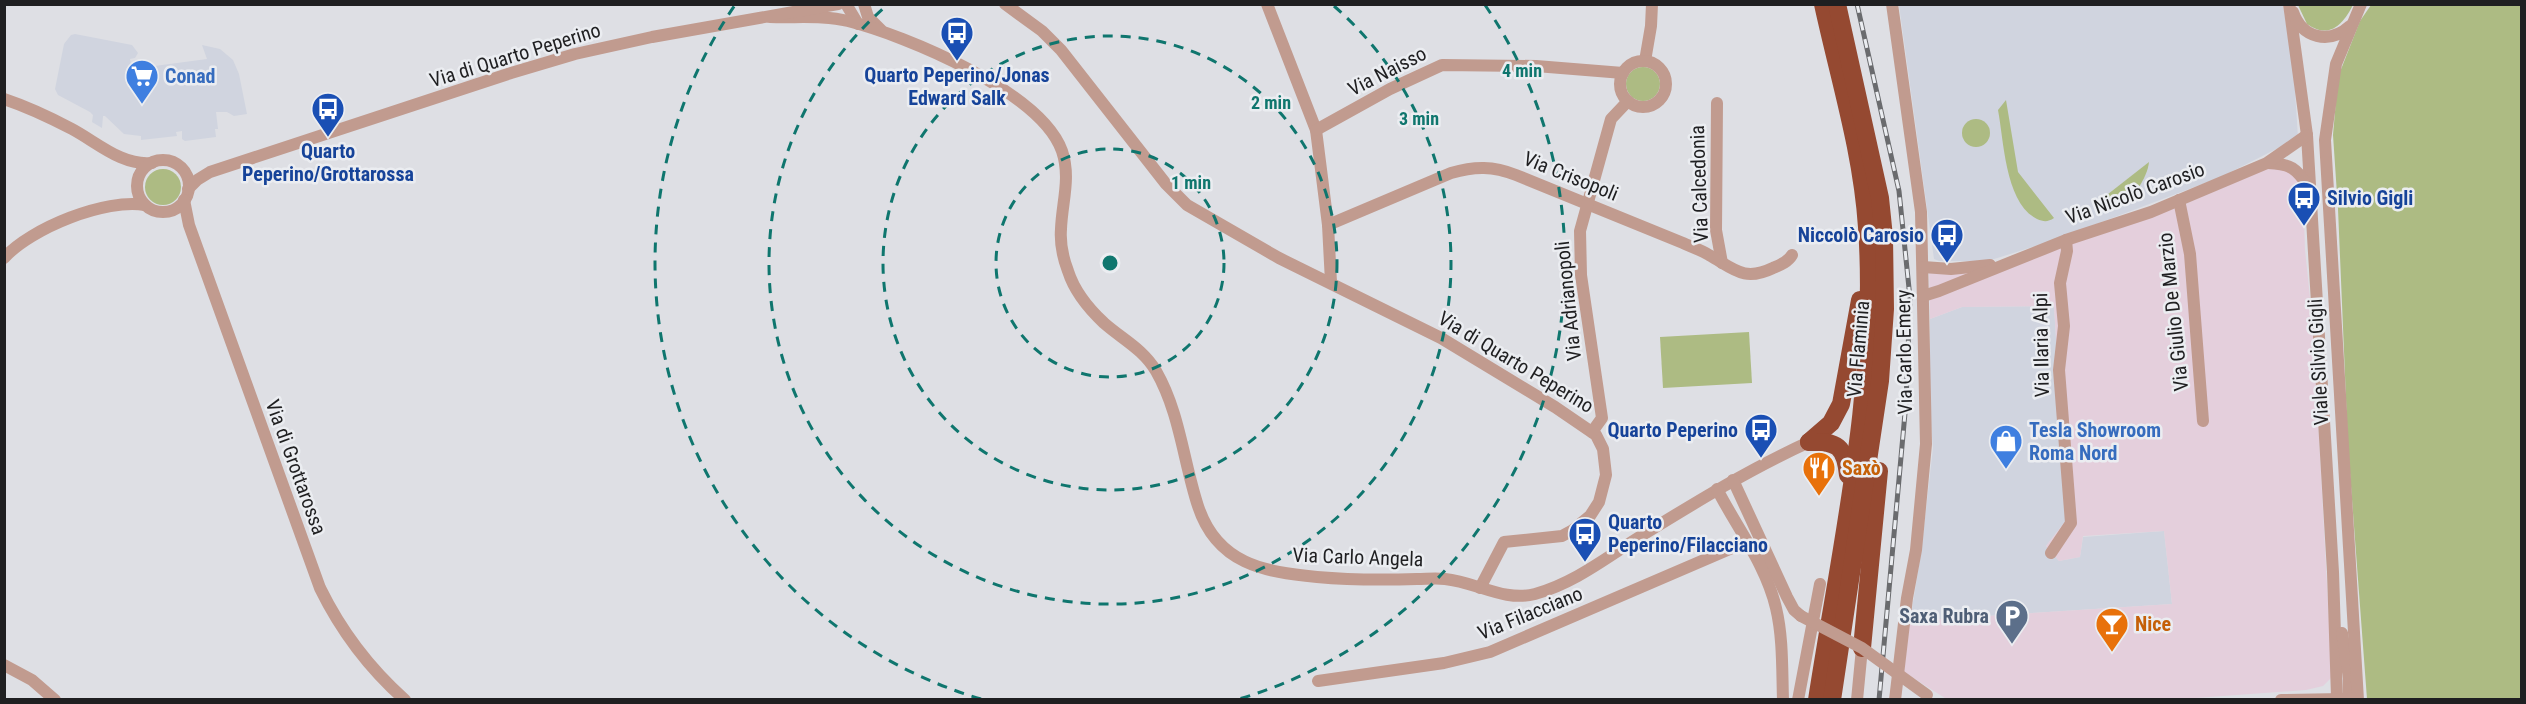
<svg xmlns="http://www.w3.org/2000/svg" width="2526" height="704" font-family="'Roboto Condensed',sans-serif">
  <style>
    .built { fill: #d0d4df }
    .industrial { fill: #e4cfdc }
    .green { fill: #adbb83 }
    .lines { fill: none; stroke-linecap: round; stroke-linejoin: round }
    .minor { stroke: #c19b8f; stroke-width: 12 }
    .highway { stroke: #954931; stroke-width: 18 }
    .rail-casing { stroke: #6a6b6e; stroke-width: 5 }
    .rail { stroke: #ebedf1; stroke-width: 3; stroke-dasharray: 9; stroke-linecap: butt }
    .minor-bridge { stroke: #c19b8f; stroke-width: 12 }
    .ring { fill: none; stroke: #0f766e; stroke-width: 3; stroke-dasharray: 10 8 }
    .labels { text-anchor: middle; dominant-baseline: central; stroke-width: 5; stroke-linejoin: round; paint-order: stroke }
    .street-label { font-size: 20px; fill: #1f1f21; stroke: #ebedf1 }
    .transit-label { font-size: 20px; font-weight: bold; fill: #164399; stroke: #ebedf1 }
    .shop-label { font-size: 20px; font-weight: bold; fill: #366cbe; stroke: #ebedf1; text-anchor: start }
    .food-label { font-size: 20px; font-weight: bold; fill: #c56008; stroke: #ebedf1; text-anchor: start }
    .service-label { font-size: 20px; font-weight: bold; fill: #4e5e75; stroke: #ebedf1; text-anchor: end }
    .centre { fill: #0f766e; stroke: #ebedf1; stroke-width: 3 }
    .ring-label { font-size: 18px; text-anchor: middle; font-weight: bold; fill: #0f766e; stroke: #ebedf1; stroke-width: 5; stroke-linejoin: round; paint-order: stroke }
  </style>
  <rect width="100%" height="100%" fill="#dedfe4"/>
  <g class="built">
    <path d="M1899 5H2283L2294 75 2298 138 2221 177 2051 241 1988 261H1939L1934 259Z"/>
    <path d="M75 34 132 45 138 53 135 58 130 59 132 69 207 59 202 45 220 49 233 60 239 74 247 114 234 116 227 112H216L218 129H215L216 137 185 141 182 139V131L176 132 177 136 141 140V136L124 134 105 116H103L102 128 92 122 93 115 90 112 58 95 55 89 64 44 71 35Z"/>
    <path d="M2054 306 2067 519 2046 546 2059 561 2080 557 2083 537 2164 531 2172 604 1910 621 1921 553 1933 448 1930 413V319L1962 307Z"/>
  </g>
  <path class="industrial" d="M2270 167 2295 173 2303 188 2305 250 2313 327 2332 677 2323 686 2306 690 2182 699 1948 700 1904 672 1910 621 2172 604 2164 531 2083 536 2080 557 2059 561 2046 546 2067 519 2054 306 1962 307 1930 319 1929 271H1980L2176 208Z"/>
  <g class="green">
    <path d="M2298 5H2353C2343 24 2330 40 2307 24Z"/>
    <path d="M2371 5H2521V699H2367L2348 446 2338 209 2333 135 2338 77 2360 21Z"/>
    <circle cx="1643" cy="84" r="17"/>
    <path d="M2006 100 2018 172 2054 218C2048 222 2044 222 2037 219 2005 203 2004 141 1998 110Z"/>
    <circle cx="1976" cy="133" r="14"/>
    <path d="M2149 162C2147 181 2125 215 2103 198Z"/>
    <circle cx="163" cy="187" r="18"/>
    <path d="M1749 332 1752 383 1663 388 1660 337Z"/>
  </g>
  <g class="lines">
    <g class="minor">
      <path d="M846 4 858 24"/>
      <path d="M864 4 868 17 881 30"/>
      <path d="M1005 4 1042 31 1061 50 1166 184 1187 205 1279 258 1441 338 1555 407 1596 435 1603 449 1606 475 1599 502 1590 516 1573 530 1562 536 1504 542 1480 588"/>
      <path d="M1267 4 1316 130 1328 225 1331 282"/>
      <path d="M1892 4 1921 212 1926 444 1916 550 1907 598 1895 700"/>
      <path d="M2289 4 2307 135 2333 572 2337 697"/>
      <path d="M2293 12C2302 38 2329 45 2350 26"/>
      <path d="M770 17C796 18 824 15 848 21 907 36 1041 92 1062 151 1071 178 1062 202 1061 229 1060 242 1063 258 1068 271 1074 290 1089 309 1104 323 1122 339 1143 349 1156 371 1180 413 1183 460 1198 506 1217 564 1264 572 1317 577 1350 580 1384 580 1417 579 1426 579 1436 578 1445 579 1476 582 1504 602 1535 594 1575 583 1607 557 1641 536 1696 502 1750 469 1809 442"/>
      <path d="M1645 61 1651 26 1652 4"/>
      <circle cx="1643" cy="84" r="23"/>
      <path d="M4 99C28 107 51 118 72 129 98 143 122 166 152 163"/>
      <path d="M1717 103 1716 230 1722 263"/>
      <path d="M1316 130 1390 89 1442 65 1536 66 1623 73"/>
      <circle cx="163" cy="186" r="26"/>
      <path d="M2268 163C2291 164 2296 168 2309 187"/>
      <path d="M188 189 197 180 210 172 511 73 575 54 652 37 838 4"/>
      <path d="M184 200 189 225 320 588C341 631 369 668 405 700"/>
      <path d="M2179 200 2190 254 2203 421"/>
      <path d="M1328 225 1451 173C1475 166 1493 166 1516 175L1683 243C1692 247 1701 250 1709 255 1734 269 1744 282 1773 268 1780 265 1788 262 1792 255"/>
      <path d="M4 258C31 228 106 198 145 205"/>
      <path d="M1923 267 1951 269 1990 265"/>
      <path d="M1923 296 1939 291 2066 240 2151 212 2267 163 2307 135"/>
      <path d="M1592 432 1602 418 1581 275 1580 231 1611 119 1628 101"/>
      <path d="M1733 480 1787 597 1794 610 1801 616"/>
      <path d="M1717 489C1737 528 1766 565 1776 608 1783 637 1782 669 1783 700"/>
      <path d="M2051 553 2071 523 2059 370 2064 326 2060 283 2067 251 2066 240"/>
      <path d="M2342 633 2349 678V700"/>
      <path d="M4 665 32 680 55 700"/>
      <path d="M1318 681 1444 663 1490 652 1746 542"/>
      <path d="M1798 700 1820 584"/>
      <path d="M1857 700 1862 648"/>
      <path d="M2281 700 2343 699"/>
      <path d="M2358 700 2325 140 2336 64 2361 4"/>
    </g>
    <g class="highway">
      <path d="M1809 442 1831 423 1841 404 1860 300"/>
      <path d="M1809 442C1837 441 1845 446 1848 475"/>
      <path d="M1862 648 1879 471"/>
      <path d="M1817 700C1841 544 1878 385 1867 227 1862 151 1839 78 1823 4"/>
      <path d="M1832 700 1880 381 1885 309 1884 237 1880 198 1837 4"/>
    </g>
    <g class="rail-casing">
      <path id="rail" d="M1857 4 1899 191 1910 298 1906 402 1879 700"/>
    </g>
    <use href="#rail" class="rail"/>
    <path class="minor-bridge" d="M1801 616 1862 648 1927 695"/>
  </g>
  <g class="ring">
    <circle cx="1110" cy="263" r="114"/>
    <circle cx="1110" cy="263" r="227"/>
    <path d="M1334 6A341 341 0 1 1 886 6"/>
    <path d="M981 699A455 455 0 0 1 735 5M1485 5A455 455 0 0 1 1239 699"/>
  </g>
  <defs>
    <g id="bus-pin" transform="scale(1.725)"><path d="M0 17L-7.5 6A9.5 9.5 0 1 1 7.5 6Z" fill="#1a4fb4" stroke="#ebedf1"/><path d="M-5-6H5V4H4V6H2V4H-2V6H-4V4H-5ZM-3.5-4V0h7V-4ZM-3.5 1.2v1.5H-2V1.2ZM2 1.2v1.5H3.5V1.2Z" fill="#fff"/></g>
    <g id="supermarket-pin" transform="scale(1.725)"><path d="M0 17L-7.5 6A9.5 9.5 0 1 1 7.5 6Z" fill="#3f7fe0" stroke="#ebedf1"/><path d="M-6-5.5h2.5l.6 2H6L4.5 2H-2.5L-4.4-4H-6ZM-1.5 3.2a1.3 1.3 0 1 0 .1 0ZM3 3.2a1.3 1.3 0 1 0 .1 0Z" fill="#fff"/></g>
    <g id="shop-pin" transform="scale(1.725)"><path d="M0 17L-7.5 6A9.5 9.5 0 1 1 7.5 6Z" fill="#3f7fe0" stroke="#ebedf1"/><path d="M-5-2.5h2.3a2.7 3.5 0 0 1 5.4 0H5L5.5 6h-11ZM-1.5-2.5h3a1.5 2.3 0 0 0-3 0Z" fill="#fff"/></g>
    <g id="restaurant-pin" transform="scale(1.725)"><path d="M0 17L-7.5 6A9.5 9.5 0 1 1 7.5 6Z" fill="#e8710a" stroke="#ebedf1"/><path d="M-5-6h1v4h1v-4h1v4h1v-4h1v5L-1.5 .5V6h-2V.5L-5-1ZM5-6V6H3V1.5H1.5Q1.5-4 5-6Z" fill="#fff"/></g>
    <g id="parking-pin" transform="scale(1.725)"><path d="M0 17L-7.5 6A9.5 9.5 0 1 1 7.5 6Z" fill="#5c6f8a" stroke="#ebedf1"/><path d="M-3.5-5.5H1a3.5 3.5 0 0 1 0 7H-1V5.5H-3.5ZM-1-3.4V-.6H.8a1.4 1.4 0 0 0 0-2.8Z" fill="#fff"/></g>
    <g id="bar-pin" transform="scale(1.725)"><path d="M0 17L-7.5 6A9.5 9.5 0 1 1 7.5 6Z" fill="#e8710a" stroke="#ebedf1"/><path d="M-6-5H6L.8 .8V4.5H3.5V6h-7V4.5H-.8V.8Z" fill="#fff"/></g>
  </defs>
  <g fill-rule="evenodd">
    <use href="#bus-pin" x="957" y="33"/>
    <use href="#supermarket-pin" x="142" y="76"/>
    <use href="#bus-pin" x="328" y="109"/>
    <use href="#bus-pin" x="2304" y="198"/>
    <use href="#bus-pin" x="1947" y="235"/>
    <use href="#bus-pin" x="1761" y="430"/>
    <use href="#shop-pin" x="2006" y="441"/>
    <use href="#restaurant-pin" x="1819" y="468"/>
    <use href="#bus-pin" x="1585" y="534"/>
    <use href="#parking-pin" x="2012" y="616"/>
    <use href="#bar-pin" x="2112" y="624"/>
  </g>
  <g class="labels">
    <g class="street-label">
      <text transform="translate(515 55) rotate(-17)">Via di Quarto Peperino</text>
      <text transform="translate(1387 71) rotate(-27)">Via Naisso</text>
      <text transform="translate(1571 176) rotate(22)">Via Crisopoli</text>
      <text transform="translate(1699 184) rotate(-92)">Via Calcedonia</text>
      <text transform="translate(2135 193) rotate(-20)">Via Nicolò Carosio</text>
      <text transform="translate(1568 301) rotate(-96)">Via Adrianopoli</text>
      <text transform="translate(2173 312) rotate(-96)">Via Giulio De Marzio</text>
      <text transform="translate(2041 345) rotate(-91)">Via Ilaria Alpi</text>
      <text transform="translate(1858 349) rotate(-85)">Via Flaminia</text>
      <text transform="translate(1904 352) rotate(-91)">Via Carlo Emery</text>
      <text transform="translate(1516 362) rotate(31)">Via di Quarto Peperino</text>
      <text transform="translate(2318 362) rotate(-93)">Viale Silvio Gigli</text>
      <text transform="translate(296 467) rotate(70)">Via di Grottarossa</text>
      <text transform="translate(1358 557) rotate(2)">Via Carlo Angela</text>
      <text transform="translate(1530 613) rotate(-22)">Via Filacciano</text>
    </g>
    <g class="transit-label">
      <text x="957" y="75">Quarto Peperino/Jonas<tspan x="957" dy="23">Edward Salk</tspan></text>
      <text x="328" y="151">Quarto<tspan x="328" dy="23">Peperino/Grottarossa</tspan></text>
      <text x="2327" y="198" text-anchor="start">Silvio Gigli</text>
      <text x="1924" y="235" text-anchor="end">Niccolò Carosio</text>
      <text x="1738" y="430" text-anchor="end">Quarto Peperino</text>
      <text x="1608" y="522" text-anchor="start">Quarto<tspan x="1608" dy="23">Peperino/Filacciano</tspan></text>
    </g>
    <g class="shop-label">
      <text x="165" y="76">Conad</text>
      <text x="2029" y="430">Tesla Showroom<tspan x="2029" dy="23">Roma Nord</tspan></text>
    </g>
    <g class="food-label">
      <text x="1842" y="468">Saxò</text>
      <text x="2135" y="624">Nice</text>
    </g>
    <g class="service-label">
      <text x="1989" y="616">Saxa Rubra</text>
    </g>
  </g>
  <circle cx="1110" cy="263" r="9" class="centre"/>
  <g class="ring-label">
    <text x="1522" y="77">4 min</text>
    <text x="1271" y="109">2 min</text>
    <text x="1419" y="125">3 min</text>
    <text x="1191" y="189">1 min</text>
  </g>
  <rect width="2526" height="704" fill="none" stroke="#1f1f21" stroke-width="12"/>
</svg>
